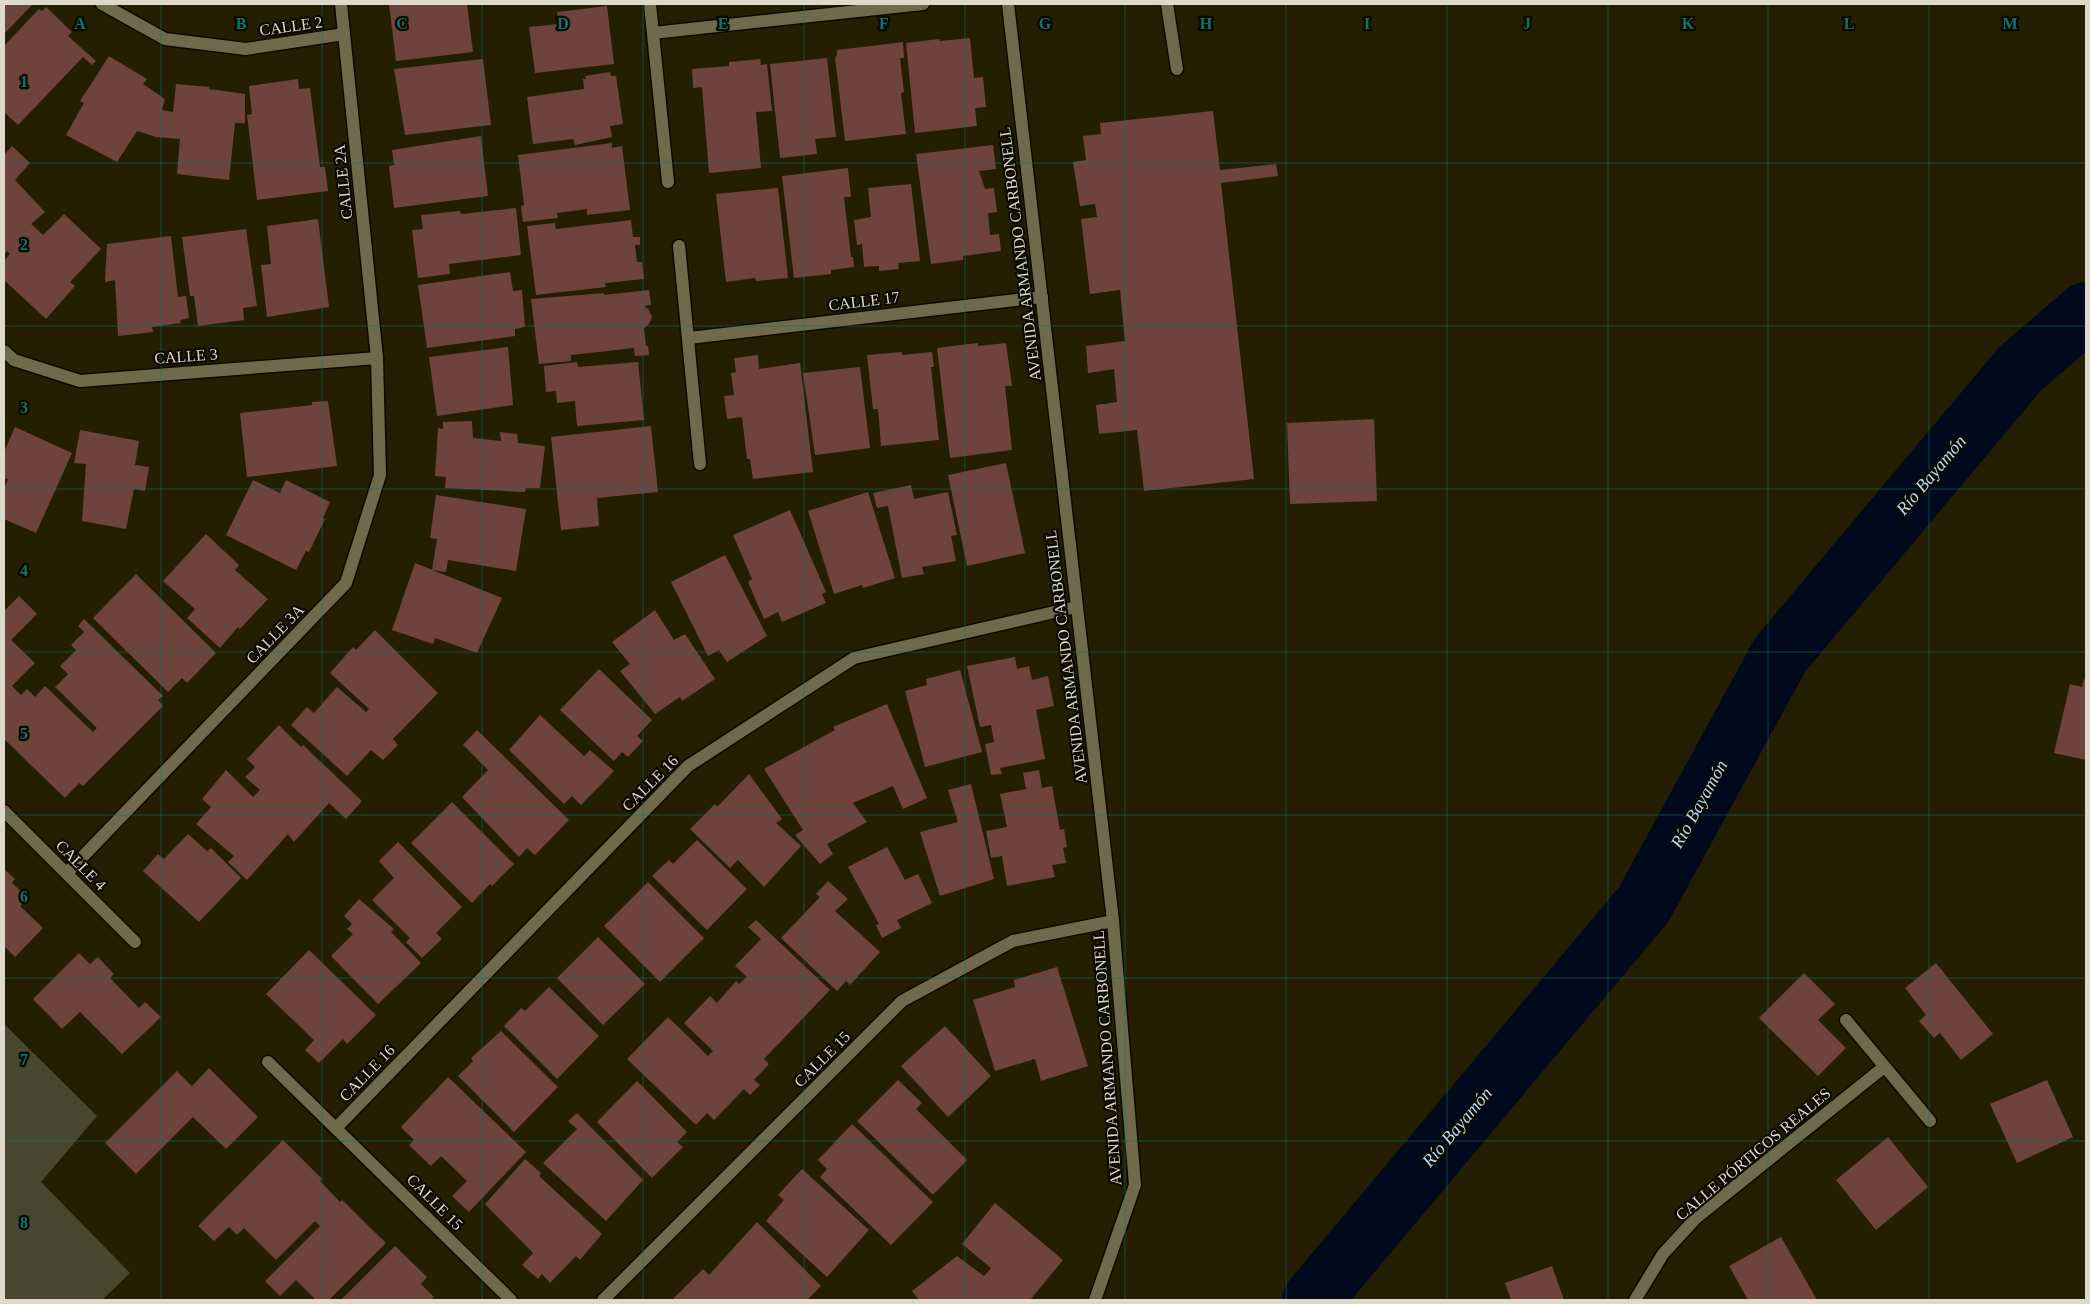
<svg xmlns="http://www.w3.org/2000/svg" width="2090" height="1304" font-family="Georgia,serif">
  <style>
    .green { fill: #47482f }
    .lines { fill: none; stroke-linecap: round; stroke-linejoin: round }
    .river { stroke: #000a1c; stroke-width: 60 }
    .building { fill: #6e433b }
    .minor-casing { stroke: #0e0900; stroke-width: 15 }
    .minor { stroke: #6f6a4b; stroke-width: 12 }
    .grid { fill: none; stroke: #0f766e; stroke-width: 1; stroke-opacity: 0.55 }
    .labels { text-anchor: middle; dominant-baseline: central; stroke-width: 4.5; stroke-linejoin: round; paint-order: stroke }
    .street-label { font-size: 16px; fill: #dddac9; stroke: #0b0901 }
    .water-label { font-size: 18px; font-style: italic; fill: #b7dbf8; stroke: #0b0901 }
    .grid-label { font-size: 16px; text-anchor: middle; font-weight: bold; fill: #0f766e; stroke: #0b0901; stroke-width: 4.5; stroke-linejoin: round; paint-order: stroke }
  </style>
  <rect width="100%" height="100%" fill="#241f02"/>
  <path class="green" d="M4 1024 97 1116 41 1182 130 1273 102 1300H4Z"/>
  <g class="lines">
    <path class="river" d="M1312 1300 1644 904 1780 655 2020 369 2086 312"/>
  </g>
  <g class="building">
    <path d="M4 4 32 5 4 34Z"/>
    <path d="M389 4H467L473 52 396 61Z"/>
    <path d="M607 6 614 64 535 73 529 27 559 24 557 12Z"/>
    <path d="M46 7 72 32 68 36 96 61 92 65 83 57 18 125 4 112V46L39 9 42 11Z"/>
    <path d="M970 38 974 78 983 77 986 107 975 108 977 126 915 133 906 43 939 39 940 41Z"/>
    <path d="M903 42 904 58H900L904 92 901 93 906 134 845 141 835 57 837 56V50Z"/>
    <path d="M109 56 147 79 143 84 165 99 162 110 173 112 176 84 209 87V89L245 94V123H235L229 180 177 174 180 139 156 137 137 131 117 162 66 135 84 103 80 101Z"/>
    <path d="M827 58 836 137 815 139 817 154 780 158 770 64Z"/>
    <path d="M483 59 491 125 405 135 394 69Z"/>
    <path d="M760 59 761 65 767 64 772 111 756 112 761 168 709 173 702 87 693 88 692 69 729 66V62Z"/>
    <path d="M610 72 611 76H616L623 124 610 126 612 137 575 145 573 139 533 144 527 97 584 89 583 79H586L585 76Z"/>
    <path d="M298 79 299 89 310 88 320 167H325L328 191 257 200 247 115 252 114 249 86Z"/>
    <path d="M1213 111 1220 170 1276 164 1278 176 1221 183 1254 479 1144 491 1137 430 1099 434 1096 405 1117 402 1114 369 1088 373 1086 346 1125 341 1120 290 1090 294 1081 219 1097 217 1095 204 1080 206 1073 162 1086 160 1083 136 1101 134 1100 123Z"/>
    <path d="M481 136 488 196 394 208 389 166 394 165 392 150Z"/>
    <path d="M612 143V148L622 146 630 210 587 215V209L557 213 558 218 523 222 521 206 524 205 518 155Z"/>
    <path d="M993 145 996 169 979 171 985 189 994 188 997 212 988 213 990 235 999 234 1001 251 963 256V260L931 264 916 154Z"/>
    <path d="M12 146 30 163 15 180 45 212 31 224 43 235 64 214 101 249 70 282 75 286 46 319 4 280V261L10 254 7 251 4 255V155Z"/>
    <path d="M848 168 851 197H844L851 257H853L854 267 831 270V274L794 278 782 176Z"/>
    <path d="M911 184 920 261 898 263 899 269 879 271V266L864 267 862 244 857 245 854 220 871 217 868 188Z"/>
    <path d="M778 188 788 278 756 281 755 278 726 282 716 194Z"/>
    <path d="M516 208 521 255 449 264 450 274 418 278 412 230 423 229 421 215 460 211 461 214Z"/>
    <path d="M318 219 329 307 267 317 261 265 271 264 267 226Z"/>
    <path d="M631 220 633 237H640V245H635L637 262H642L644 279 605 283 606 287 536 295 527 226 555 223 556 229Z"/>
    <path d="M246 229 257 306 243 308 244 320 198 326 194 296H190L182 237Z"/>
    <path d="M171 236 178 297 186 296 189 318 180 320 181 323 152 327 153 332 118 336 115 280 105 282 107 244Z"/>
    <path d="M510 272 513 291 522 290 525 327 515 329V336L427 348 418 285Z"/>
    <path d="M649 290 651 305 644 306 649 310 652 317 649 324 644 328 646 346H648L649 355 635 356 634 348 571 355V361L539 364 531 299 604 293V295Z"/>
    <path d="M978 343V346L1006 343 1012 386H1005L1012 450 950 458 937 348Z"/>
    <path d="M508 347 513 405 437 416 429 357Z"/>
    <path d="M902 352V355L932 352 934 367H931L939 440 881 446 878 409H873L867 355Z"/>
    <path d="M758 355 759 369 800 363 813 472 753 479 750 459H747L742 417 727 419 724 396 734 395 731 373 736 372 734 358Z"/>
    <path d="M577 362 578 367 638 362 644 420 577 426 575 401 557 403 556 391 546 392 544 366Z"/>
    <path d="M860 367 870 448 815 455 803 373Z"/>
    <path d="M328 401 337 466 247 477 240 413 312 405V402Z"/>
    <path d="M1374 419 1377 501 1290 504 1287 423Z"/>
    <path d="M472 421 473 438 501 441 500 432 517 434 518 443 545 446 540 488H526L525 492 445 488 446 477 435 476 438 428 443 429V422Z"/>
    <path d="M651 426 658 492 597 498 599 526 561 530 551 437Z"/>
    <path d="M15 427 72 453 36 533 4 519V489L8 479 4 478V452Z"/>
    <path d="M80 430 139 441 135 465 149 467 145 491 134 489 126 529 82 521 86 464 74 463Z"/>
    <path d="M1006 463 1025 553 967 566 948 475Z"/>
    <path d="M253 480 280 493 286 480 330 502 323 518 325 519 309 552 306 551 296 570 226 535Z"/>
    <path d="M911 485 914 499 948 492 957 535 951 536 956 561 922 567 924 574 902 578 888 506 877 508 873 493Z"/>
    <path d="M868 492 895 578 863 588 862 585 834 594 808 511Z"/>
    <path d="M436 495 526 509 516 571 448 560 446 572 432 570 437 539 430 538Z"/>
    <path d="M790 510 826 592 822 594 826 603 782 622 778 612 764 619 748 582 752 579 733 535Z"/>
    <path d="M206 534 239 565 235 570 268 599 240 629 238 627 220 648 187 618 195 609 163 581Z"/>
    <path d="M725 555 767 636 727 662 719 650 708 656 671 582Z"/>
    <path d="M415 563 502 598 477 653 435 638 433 644 392 630Z"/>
    <path d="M136 574 216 653 187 683 182 678 168 692 93 618Z"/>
    <path d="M19 596 37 614 11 640 35 663 12 686 21 695 27 689 35 697 45 686 93 732 97 728 55 687 68 674 60 666 76 650 71 645 84 632 78 626 84 619 163 696 158 700 163 706 83 786 79 783 65 798 4 739V611Z"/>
    <path d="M655 610 674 640 685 634 715 679 682 701 680 697 655 714 620 671 630 664 612 642Z"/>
    <path d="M375 630 438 693 393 739 398 745 383 760 371 750 347 776 291 725 307 707 314 713 337 687 366 712 369 709 330 673 353 647 356 650Z"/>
    <path d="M1015 657 1017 669 1029 666 1032 680 1048 676 1054 706 1036 710 1045 759 1000 768 1002 774 991 775 985 744 994 742 991 725 980 727 967 666Z"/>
    <path d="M599 669 652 720 637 736 643 741 628 757 622 752 614 761 560 710Z"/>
    <path d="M960 670 982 752 925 767 905 691 927 685 926 679Z"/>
    <path d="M2084 679 2086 680V760L2054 753 2070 684 2082 687Z"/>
    <path d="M887 704 927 798 903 809 893 786 853 803 867 822 827 844 833 854 820 864 795 835 803 830 764 769 835 730 833 727Z"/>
    <path d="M540 715 584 756 590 750 614 771 581 805 572 796 564 804 509 750Z"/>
    <path d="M279 725 301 747 303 745 362 801 346 819 329 803 294 842 288 834 247 880 228 862 234 856 196 824 211 807 202 799 226 770 253 797 260 790 245 777 255 767 247 759Z"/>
    <path d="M477 730 569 820 535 855 527 848 519 857 462 797 488 770 463 745Z"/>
    <path d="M1039 770 1042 788 1052 786 1060 830 1064 829 1067 847 1063 848 1066 863 1052 865 1055 877 1007 886 1002 856 991 858 986 831 1007 827 1000 794 1026 789 1023 773Z"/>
    <path d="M749 774 782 819 776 823 801 846 764 887 738 860 730 868 690 829 715 804 717 807Z"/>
    <path d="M971 784 994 879 940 896 920 832 958 822 948 790Z"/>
    <path d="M452 802 514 864 492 886 490 884 472 903 411 843Z"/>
    <path d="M188 834 207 851 211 848 241 878 199 922 143 871 158 854 164 859Z"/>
    <path d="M697 840 747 889 707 930 652 876 669 860 673 864Z"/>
    <path d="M398 842 462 907 436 933 442 939 422 958 406 942 410 938 372 900 394 878 379 861Z"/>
    <path d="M887 847 905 880 918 874 932 903 897 920 901 928 882 938 876 925 879 924 848 867Z"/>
    <path d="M4 869 15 879 12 883 28 898 20 906 43 928 15 957 4 946Z"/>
    <path d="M828 881 848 899 835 911 880 952 850 985 846 981 837 991 781 938 820 897 816 894Z"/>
    <path d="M648 882 704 938 660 982 604 926Z"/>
    <path d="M359 899 394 929 391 932 421 963 378 1004 331 956 353 934 347 929 352 924 344 916Z"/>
    <path d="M756 920 830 990 764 1059 769 1064 754 1080 760 1085 750 1095 744 1089 714 1120 707 1113 696 1125 627 1059 668 1017 708 1056 713 1051 684 1023 710 996 717 1003 736 981 739 984 747 977 735 966 761 939 748 927Z"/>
    <path d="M598 937 645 984 603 1025 557 978Z"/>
    <path d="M309 950 376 1015 347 1044 343 1039 319 1063 305 1050 314 1040 266 994Z"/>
    <path d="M79 953 90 964 98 957 114 974 110 978 139 1008 145 1002 161 1017 122 1054 80 1012 62 1029 33 999Z"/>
    <path d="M1936 963 1993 1034 1961 1060 1940 1033 1934 1038 1919 1021 1926 1015 1905 988Z"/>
    <path d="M1057 967 1088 1066 1041 1081 1035 1059 995 1071 973 1000 1015 987 1014 980Z"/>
    <path d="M1804 973 1835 1004 1818 1020 1846 1048 1818 1076 1759 1018Z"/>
    <path d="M549 987 599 1036 557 1079 504 1026 521 1008 525 1011Z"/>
    <path d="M945 1026 991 1076 948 1117 901 1066Z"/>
    <path d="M501 1031 558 1087 514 1132 458 1076 473 1061 471 1058Z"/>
    <path d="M209 1068 258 1117 226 1149 193 1117 136 1174 105 1143 177 1071 192 1086Z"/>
    <path d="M448 1077 526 1152 469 1212 452 1196 467 1181 441 1156 431 1166 409 1145 414 1140 401 1127Z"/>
    <path d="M898 1080 922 1103 916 1109 967 1160 933 1195 857 1121Z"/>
    <path d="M2047 1080 2073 1137 2017 1163 1990 1104Z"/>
    <path d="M637 1081 687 1132 677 1142 683 1147 652 1178 597 1122Z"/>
    <path d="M577 1113 643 1180 606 1221 543 1163 577 1129 568 1121Z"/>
    <path d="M852 1124 933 1202 891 1245 820 1177 827 1169 818 1160Z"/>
    <path d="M1888 1137 1928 1187 1876 1230 1836 1180Z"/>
    <path d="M283 1140 322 1179 320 1181 340 1202 342 1200 386 1243 329 1300H316L296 1280 280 1296 265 1281 320 1226 315 1221 276 1260 244 1228 237 1235 229 1227 214 1241 198 1226Z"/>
    <path d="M525 1159 541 1173 539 1176 602 1234 580 1260 576 1256 550 1283 542 1274 538 1279 522 1265 533 1253 485 1204Z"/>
    <path d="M802 1169 869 1230 827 1277 766 1221 784 1200 778 1195Z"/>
    <path d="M995 1203 1063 1260 1030 1300H919L912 1291 957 1256 984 1276 991 1268 962 1244Z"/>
    <path d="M757 1222 821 1286 807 1300H672L703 1269 709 1275Z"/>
    <path d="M1781 1237 1817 1300H1748L1729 1266Z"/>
    <path d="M395 1246 427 1277 421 1284 434 1297 431 1300H341Z"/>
    <path d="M1552 1266 1564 1300H1511L1505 1283Z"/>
  </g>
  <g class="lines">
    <g class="minor-casing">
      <g id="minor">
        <path d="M102 4 165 39 246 49 344 34"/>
        <path d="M650 4 668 182"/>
        <path d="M1008 4 1113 921 1135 1185 1095 1300"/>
        <path d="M1167 4 1177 69"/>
        <path d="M653 33 923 4"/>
        <path d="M679 246 700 464"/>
        <path d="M689 338 1042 297"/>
        <path d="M4 351 14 360 80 381 377 358"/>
        <path d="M4 811 135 942"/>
        <path d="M67 873 346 583 380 475 377 358 341 4"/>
        <path d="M1846 1020 1930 1121"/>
        <path d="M268 1062 511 1300"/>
        <path d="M336 1128 688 766 854 658 1076 607"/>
        <path d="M603 1300 902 1001 1013 941 1113 921"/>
        <path d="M1635 1300 1663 1254 1696 1218 1884 1067"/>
      </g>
    </g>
    <use href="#minor" class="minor"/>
  </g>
  <path class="grid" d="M161 4V1300M322 4V1300M482 4V1300M643 4V1300M804 4V1300M965 4V1300M1125 4V1300M1286 4V1300M1447 4V1300M1608 4V1300M1768 4V1300M1929 4V1300M4 163H2086M4 326H2086M4 489H2086M4 652H2086M4 815H2086M4 978H2086M4 1141H2086"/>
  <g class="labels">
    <g class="street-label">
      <text transform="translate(291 26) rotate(-8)">CALLE 2</text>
      <text transform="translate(343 182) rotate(-96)">CALLE 2A</text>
      <text transform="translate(1020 254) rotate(-97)">AVENIDA ARMANDO CARBONELL</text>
      <text transform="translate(864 301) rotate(-7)">CALLE 17</text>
      <text transform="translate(186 356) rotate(-4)">CALLE 3</text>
      <text transform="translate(275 634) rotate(-46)">CALLE 3A</text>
      <text transform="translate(1066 657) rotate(-97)">AVENIDA ARMANDO CARBONELL</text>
      <text transform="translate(650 783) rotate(-45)">CALLE 16</text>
      <text transform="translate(81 865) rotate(45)">CALLE 4</text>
      <text transform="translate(1107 1058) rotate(-94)">AVENIDA ARMANDO CARBONELL</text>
      <text transform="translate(822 1059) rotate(-45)">CALLE 15</text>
      <text transform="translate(367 1073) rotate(-46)">CALLE 16</text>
      <text transform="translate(1753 1154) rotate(-40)">CALLE PÓRTICOS REALES</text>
      <text transform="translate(435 1202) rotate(45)">CALLE 15</text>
    </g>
    <g class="water-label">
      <text transform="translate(1931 475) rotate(-50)">Río Bayamón</text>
      <text transform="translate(1699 804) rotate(-61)">Río Bayamón</text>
      <text transform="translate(1457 1127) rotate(-50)">Río Bayamón</text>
    </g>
  </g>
  <g class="grid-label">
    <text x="80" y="29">A</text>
    <text x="241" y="29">B</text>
    <text x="402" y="29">C</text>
    <text x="563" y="29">D</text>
    <text x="723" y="29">E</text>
    <text x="884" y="29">F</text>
    <text x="1045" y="29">G</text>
    <text x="1206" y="29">H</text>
    <text x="1367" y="29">I</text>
    <text x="1527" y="29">J</text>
    <text x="1688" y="29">K</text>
    <text x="1849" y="29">L</text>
    <text x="2010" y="29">M</text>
    <text x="24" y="87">1</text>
    <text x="24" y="250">2</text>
    <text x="24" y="413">3</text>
    <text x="24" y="576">4</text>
    <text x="24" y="739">5</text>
    <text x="24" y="902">6</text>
    <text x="24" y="1065">7</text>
    <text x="24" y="1228">8</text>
  </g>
  <rect width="2090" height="1304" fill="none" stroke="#dddac9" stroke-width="10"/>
</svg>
